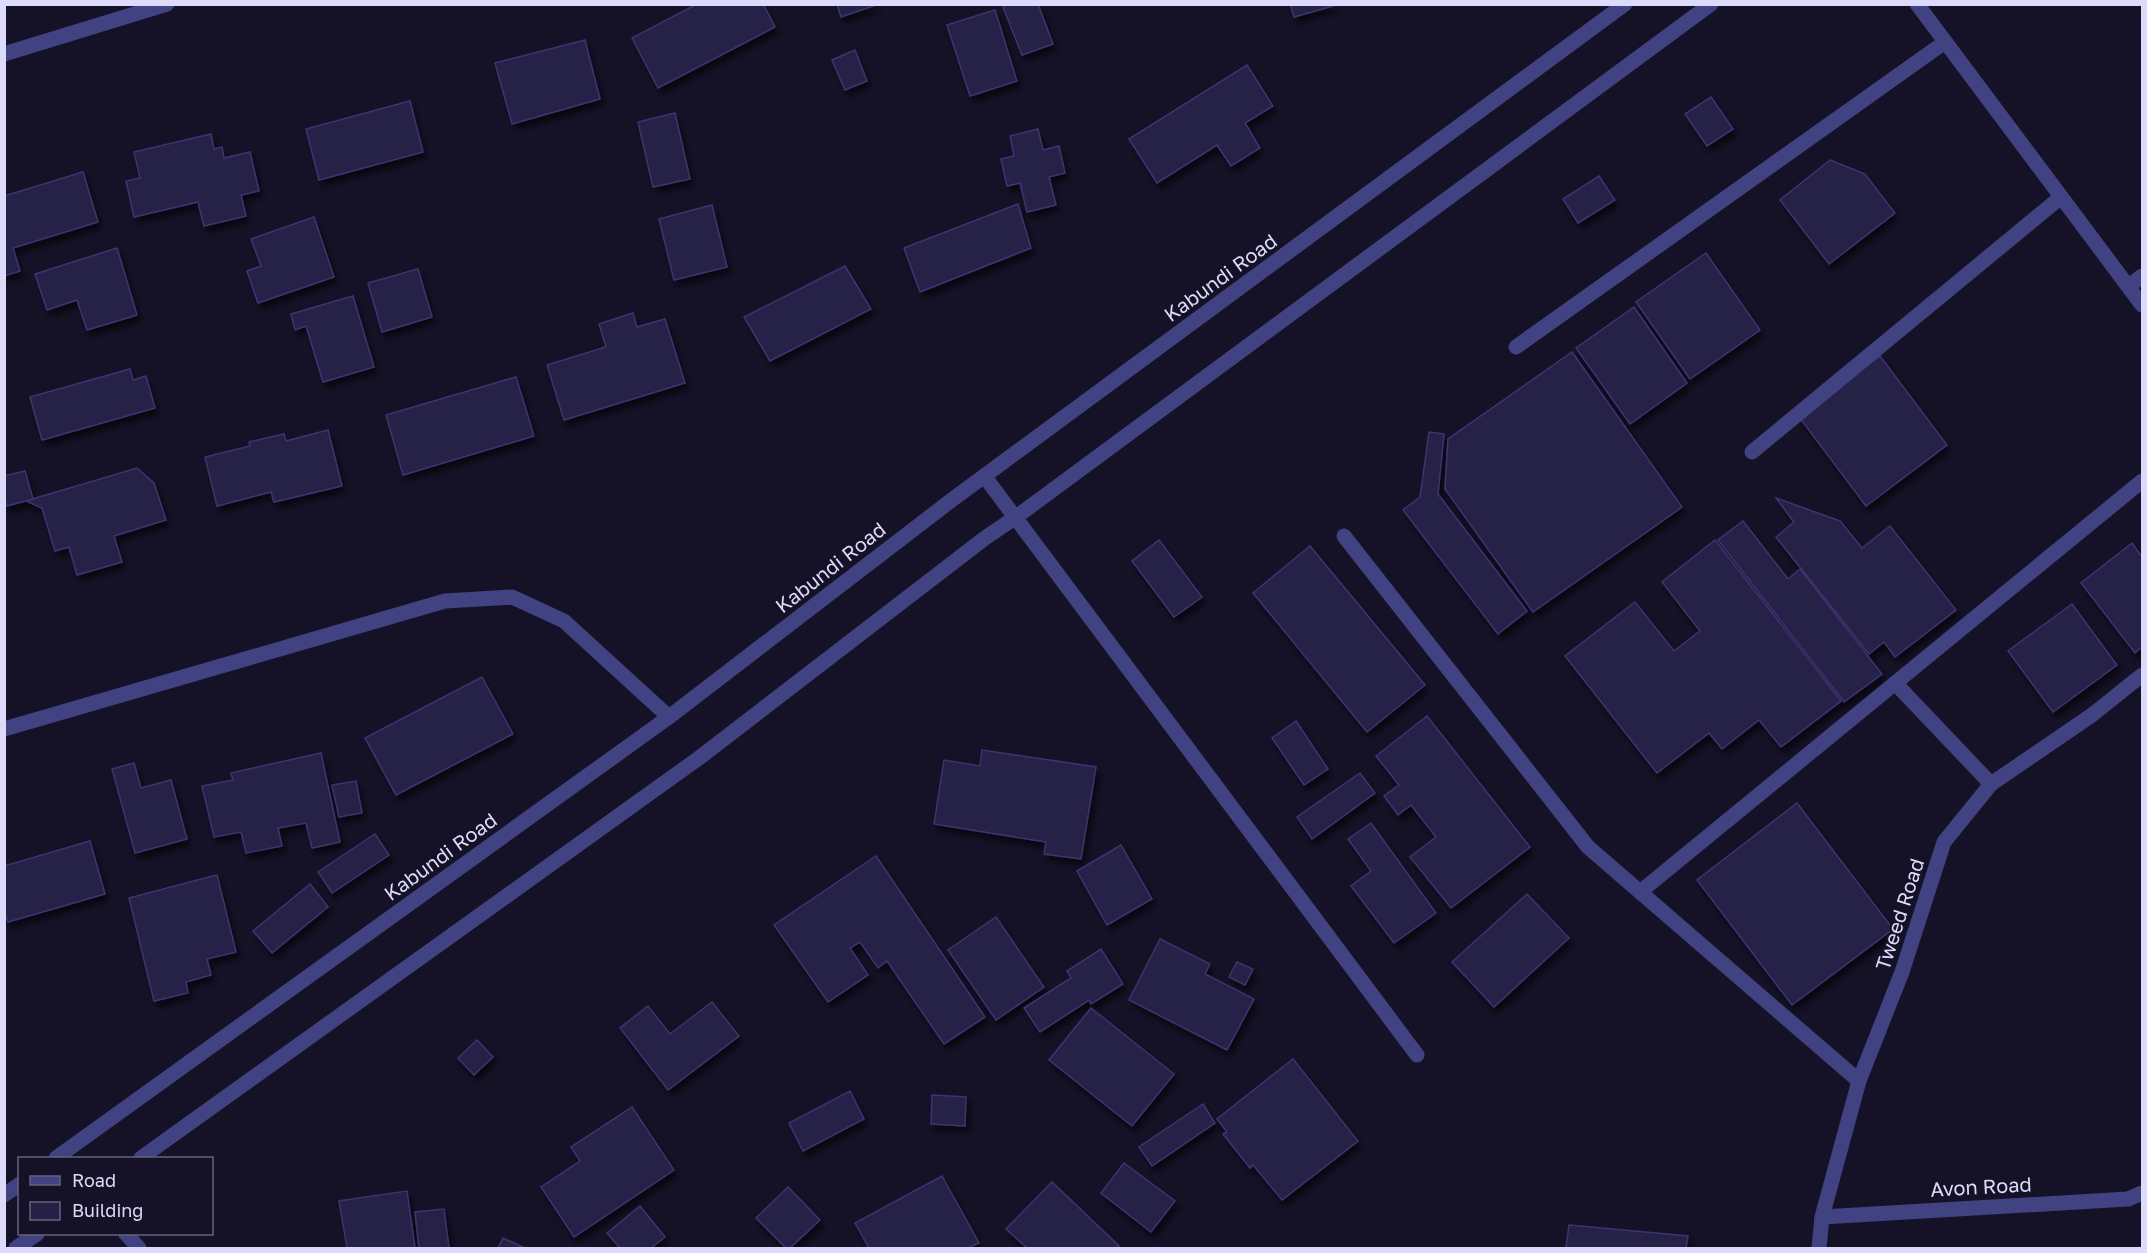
<svg xmlns="http://www.w3.org/2000/svg" width="2147" height="1253" font-family="'Golos Text',sans-serif">
  <style>
    .building { fill: #262046; stroke: #3d3470; stroke-width: 1.5; filter: url(#shadow) }
    .lines { fill: none; stroke-linecap: round; stroke-linejoin: round }
    .service { stroke: #414282; stroke-width: 15 }
    .minor { stroke: #414282; stroke-width: 15 }
    .tertiary { stroke: #414282; stroke-width: 15 }
    .labels { text-anchor: middle; dominant-baseline: central; stroke-width: 5; stroke-linejoin: round; paint-order: stroke }
    .street-label { font-size: 20px; fill: #dddbfc; stroke: #151227 }
  </style>
  <defs>
    <filter id="shadow"><feDropShadow dx="3.5" dy="6" stdDeviation="3" flood-color="#0009"/></filter>
  </defs>
  <rect width="100%" height="100%" fill="#151227"/>
  <g class="building">
    <path d="M697 4H763L775 27 658 88 632 38Z"/>
    <path d="M837 4H879L841 17Z"/>
    <path d="M1008 4H1038L1053 44 1022 55 1003 7Z"/>
    <path d="M1290 4H1340L1294 17Z"/>
    <path d="M995 10 1017 81 970 96 947 25Z"/>
    <path d="M585 40 600 99 512 124 495 63Z"/>
    <path d="M855 50 867 81 845 90 832 60Z"/>
    <path d="M1247 65 1273 106 1245 123 1260 148 1231 166 1217 145 1157 183 1129 139Z"/>
    <path d="M1711 97 1733 129 1707 146 1685 114Z"/>
    <path d="M410 101 423 152 319 180 306 129Z"/>
    <path d="M675 113 690 179 653 187 638 122Z"/>
    <path d="M1038 129 1043 150 1059 146 1065 173 1049 177 1056 205 1027 212 1020 183 1007 186 1001 159 1014 156 1010 136Z"/>
    <path d="M211 134 214 149 222 147 224 158 250 152 259 191 241 195 246 216 204 226 198 202 134 217 126 181 140 178 134 152Z"/>
    <path d="M1830 160 1865 174 1895 213 1829 264 1780 200Z"/>
    <path d="M83 172 98 222 13 248 20 271 4 276V196Z"/>
    <path d="M1599 176 1615 200 1578 223 1563 199Z"/>
    <path d="M1018 204 1031 248 920 292 904 248Z"/>
    <path d="M712 205 727 267 674 280 659 219Z"/>
    <path d="M314 217 334 277 258 303 247 271 261 266 251 239Z"/>
    <path d="M117 248 137 315 87 330 77 300 47 310 35 274Z"/>
    <path d="M1706 253 1760 330 1690 379 1636 302Z"/>
    <path d="M845 266 871 309 770 361 744 317Z"/>
    <path d="M418 269 432 317 382 332 368 283Z"/>
    <path d="M353 296 374 367 323 382 306 326 295 330 291 314Z"/>
    <path d="M1634 307 1687 383 1630 424 1576 348Z"/>
    <path d="M633 313 637 327 665 319 685 383 564 420 547 365 606 347 599 324Z"/>
    <path d="M1572 352 1682 507 1533 612 1445 489 1448 439Z"/>
    <path d="M1880 356 1947 445 1866 506 1799 417Z"/>
    <path d="M130 369 133 380 146 376 155 408 42 440 30 397Z"/>
    <path d="M516 377 534 436 403 475 386 415Z"/>
    <path d="M328 430 342 486 274 502 271 492 217 506 205 457 250 446 249 442 284 434 286 441Z"/>
    <path d="M1429 432 1444 434 1438 494 1527 611 1498 634 1403 510 1420 497Z"/>
    <path d="M137 468 154 483 166 520 114 536 122 562 77 575 69 547 55 551 42 508 26 501Z"/>
    <path d="M25 471 33 499 7 506 4 497V476Z"/>
    <path d="M1776 498 1840 521 1862 548 1890 526 1956 610 1895 657 1884 642 1869 654 1776 537 1794 522Z"/>
    <path d="M1743 521 1788 579 1800 569 1882 674 1844 702 1718 540Z"/>
    <path d="M1159 540 1202 597 1174 617 1132 561Z"/>
    <path d="M1715 540 1841 701 1781 747 1759 720 1722 749 1709 733 1657 773 1565 656 1635 602 1674 651 1700 631 1662 582Z"/>
    <path d="M2132 543 2142 557V647L2135 653 2081 583Z"/>
    <path d="M1310 546 1425 685 1367 732 1253 593Z"/>
    <path d="M2072 604 2117 665 2053 712 2008 651Z"/>
    <path d="M482 677 513 734 396 795 365 738Z"/>
    <path d="M1427 716 1530 847 1451 908 1410 857 1436 837 1411 805 1398 815 1384 796 1399 785 1376 756Z"/>
    <path d="M1296 721 1328 769 1304 785 1272 738Z"/>
    <path d="M982 750 1096 767 1081 859 1044 854 1046 842 934 824 944 760 980 766Z"/>
    <path d="M321 753 340 842 312 848 306 823 278 828 282 846 246 853 241 832 214 837 202 786 233 780 231 773Z"/>
    <path d="M134 763 141 788 171 780 187 839 135 853 112 769Z"/>
    <path d="M1360 773 1375 793 1312 839 1297 817Z"/>
    <path d="M356 781 362 813 339 817 332 785Z"/>
    <path d="M1797 803 1893 929 1792 1005 1697 880Z"/>
    <path d="M1371 823 1436 913 1394 943 1351 886 1371 871 1348 839Z"/>
    <path d="M375 834 389 855 332 893 318 872Z"/>
    <path d="M90 841 105 894 8 922 4 909V866Z"/>
    <path d="M1121 845 1152 899 1107 925 1077 871Z"/>
    <path d="M876 856 985 1017 944 1044 887 961 878 968 860 942 850 948 868 975 828 1002 774 925Z"/>
    <path d="M217 875 236 952 207 959 211 975 186 982 188 993 154 1001 129 898Z"/>
    <path d="M310 884 328 907 272 953 253 931Z"/>
    <path d="M1527 894 1569 938 1494 1007 1452 962Z"/>
    <path d="M996 917 1044 987 996 1020 948 950Z"/>
    <path d="M1160 939 1210 964 1205 974 1254 999 1227 1050 1129 1000Z"/>
    <path d="M1101 949 1123 984 1091 1004 1089 1000 1040 1032 1024 1008 1071 978 1067 971Z"/>
    <path d="M1237 962 1253 969 1245 985 1229 977Z"/>
    <path d="M712 1002 739 1036 668 1090 620 1028 648 1006 670 1034Z"/>
    <path d="M1091 1008 1174 1074 1132 1126 1049 1060Z"/>
    <path d="M477 1040 493 1057 474 1075 458 1058Z"/>
    <path d="M1293 1059 1358 1141 1282 1200 1253 1165 1250 1168 1223 1134 1227 1132 1217 1119Z"/>
    <path d="M850 1091 864 1119 803 1151 789 1123Z"/>
    <path d="M932 1095 966 1097 965 1126 931 1124Z"/>
    <path d="M1203 1104 1215 1123 1152 1166 1139 1147Z"/>
    <path d="M632 1107 674 1170 574 1237 541 1187 580 1161 571 1147Z"/>
    <path d="M1124 1163 1175 1201 1151 1232 1101 1193Z"/>
    <path d="M942 1176 979 1243 968 1248H869L855 1223Z"/>
    <path d="M1052 1182 1119 1246 1116 1248H1027L1006 1229Z"/>
    <path d="M788 1187 820 1220 790 1248H786L756 1218Z"/>
    <path d="M407 1191 415 1248H347L339 1201Z"/>
    <path d="M640 1206 665 1237 651 1248H620L607 1233Z"/>
    <path d="M444 1209 449 1248H419L415 1212Z"/>
    <path d="M1569 1225 1688 1236 1686 1248H1566Z"/>
    <path d="M503 1238 525 1248H498Z"/>
  </g>
  <g class="lines">
    <g class="service">
      <path d="M2129 286 2142 276"/>
      <path d="M1516 347 1945 42"/>
      <path d="M1752 452 2061 197"/>
      <path d="M1344 536 1588 847 1859 1081"/>
      <path d="M1895 683 1991 784"/>
      <path d="M1640 892 2142 481"/>
    </g>
    <g class="minor">
      <path d="M1917 4 2142 305"/>
      <path d="M4 54 167 4"/>
      <path d="M985 477 1417 1055"/>
      <path d="M4 729 445 601 512 597 564 621 669 717"/>
      <path d="M1822 1217 2128 1199 2142 1193"/>
      <path d="M126 1234 139 1248"/>
      <path d="M1819 1248 1822 1217 1859 1081 1902 972 1944 842 1991 784 2092 715 2142 675"/>
    </g>
    <g class="tertiary">
      <path d="M56 1158 669 717 953 499 1625 4"/>
      <path d="M141 1158 699 758 985 538 1016 517 1711 4"/>
      <path d="M4 1195 20 1184"/>
      <path d="M16 1248 37 1234"/>
    </g>
  </g>
  <g class="labels">
    <g class="street-label">
      <text transform="translate(1220 277) rotate(-36)">Kabundi Road</text>
      <text transform="translate(830 567) rotate(-38)">Kabundi Road</text>
      <text transform="translate(440 856) rotate(-36)">Kabundi Road</text>
      <text transform="translate(1899 914) rotate(-72)">Tweed Road</text>
      <text transform="translate(1981 1186) rotate(-3)">Avon Road</text>
    </g>
  </g>
  <rect width="2147" height="1253" fill="none" stroke="#dddbfc" stroke-width="12"/>
  <rect x="18" y="1157" width="195" height="78" fill="#151227" stroke="#65627c" stroke-width="1.5"/>
  <rect x="30" y="1176" width="30" height="9" fill="#414282" stroke="#65627c" stroke-width="1.5"/>
  <text x="72" y="1187" font-size="18" fill="#dddbfc">Road</text>
  <rect x="30" y="1202" width="30" height="18" fill="#262046" stroke="#65627c" stroke-width="1.5"/>
  <text x="72" y="1217" font-size="18" fill="#dddbfc">Building</text>
</svg>
